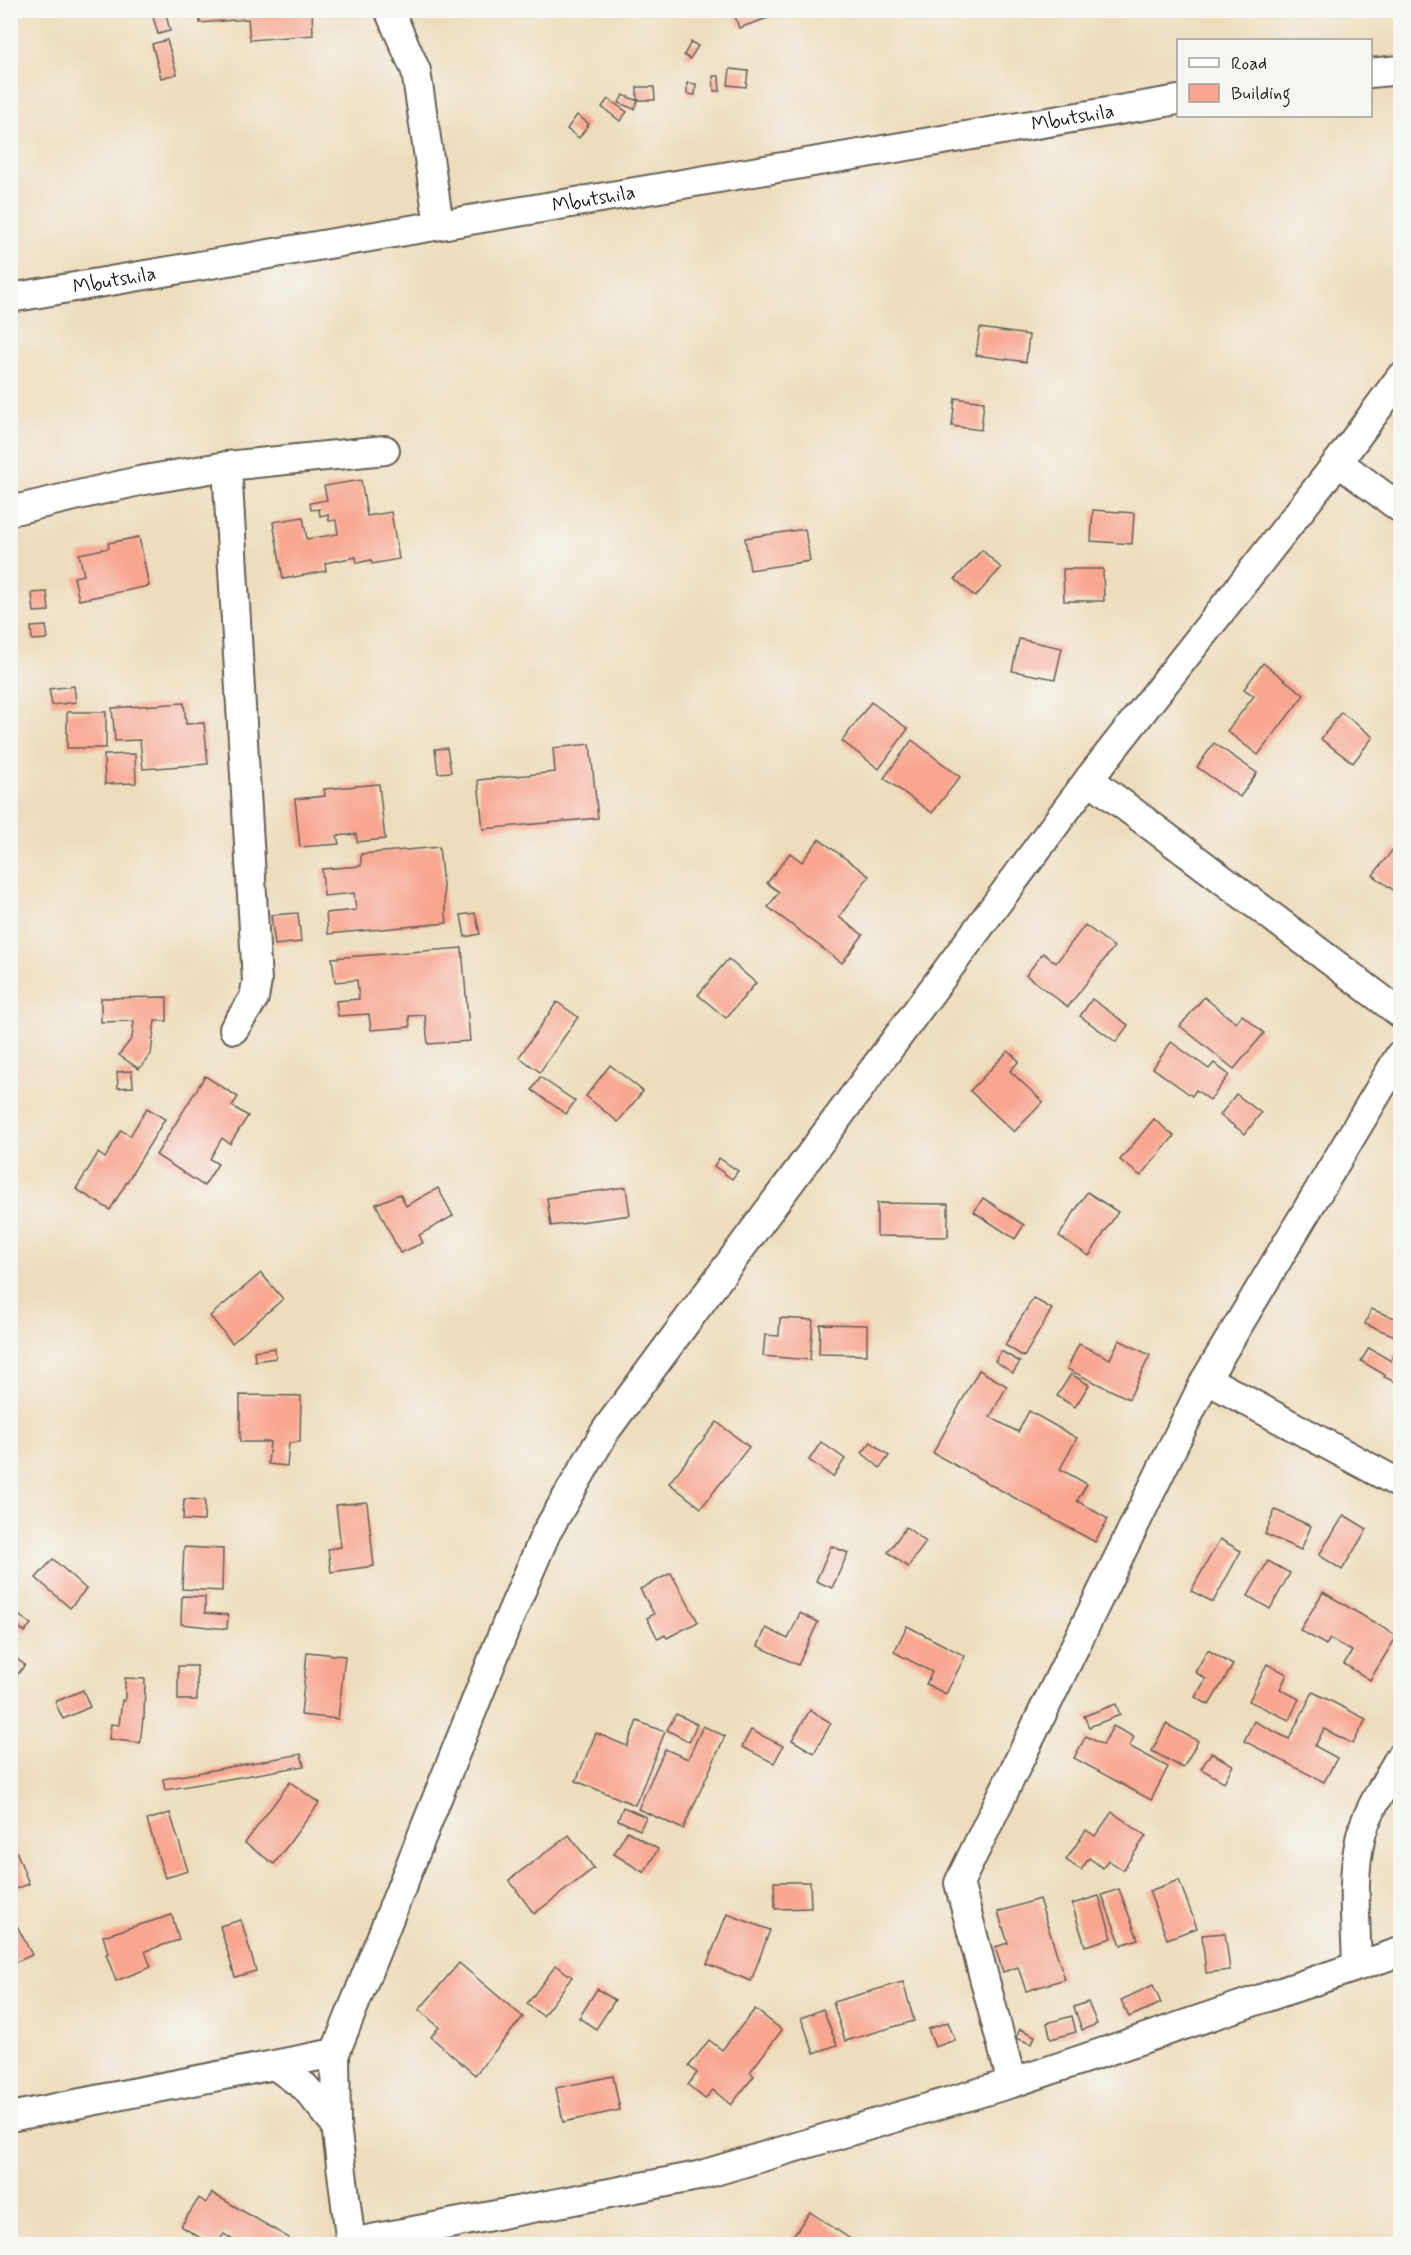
<svg xmlns="http://www.w3.org/2000/svg" width="1411" height="2255" font-family="Mynerve,sans-serif">
  <style>
    .building { fill: #f8a690 }
    .lines { fill: none; stroke-linecap: round; stroke-linejoin: round }
    .minor-casing { stroke: #666054; stroke-width: 32 }
    .minor { stroke: #fff; stroke-width: 28 }
    .labels { text-anchor: middle; dominant-baseline: central; stroke-width: 4.5; stroke-linejoin: round; paint-order: stroke }
    .street-label { font-size: 20px; fill: #1c1c1c; stroke: #f6f6f2 }
  </style>
  <rect width="100%" height="100%" fill="#f6f6f2"/>
  <filter id="ink" filterUnits="userSpaceOnUse"><feTurbulence type="fractalNoise" baseFrequency=".0167" numOctaves="2"/><feDisplacementMap in="SourceGraphic" scale="12" xChannelSelector="R" yChannelSelector="G"/><feConvolveMatrix kernelMatrix="1 2 1 2 8 2 1 2 1" color-interpolation-filters="sRGB"/></filter>
  <filter id="wash" filterUnits="userSpaceOnUse"><feTurbulence type="fractalNoise" baseFrequency=".008" numOctaves="4" result="noise"/><feDisplacementMap in="SourceGraphic" scale="24" xChannelSelector="R" yChannelSelector="G"/><feGaussianBlur stdDeviation="1.35" result="paint"/><feColorMatrix in="noise" values="0 0 0 0 0 0 0 0 0 0 0 0 0 0 0 0 0 1.4 0 .05"/><feComposite in="paint" operator="in"/></filter>
  <g filter="url(#wash)">
    <rect width="100%" height="100%" fill="#eeddbc"/>
    <g id="blocks">
      <g class="building">
        <path d="M151 10H165L170 31 158 34Z"/>
        <path d="M199 10H312L313 35 250 40 248 19 200 23Z"/>
        <path d="M733 10H788V11L739 28Z"/>
        <path d="M167 40 177 74 161 78 152 44Z"/>
        <path d="M691 42 698 46 690 59 684 55Z"/>
        <path d="M730 69 748 71 746 87 728 85Z"/>
        <path d="M713 76H719L720 91H714Z"/>
        <path d="M687 83 696 84 695 95 687 94Z"/>
        <path d="M637 87H654L655 100H637Z"/>
        <path d="M623 95 638 101 634 109 619 103Z"/>
        <path d="M608 99 627 112 620 121 602 107Z"/>
        <path d="M577 115 589 124 579 138 567 129Z"/>
        <path d="M980 328 1029 335 1026 362 976 355Z"/>
        <path d="M955 398 984 402 981 430 952 426Z"/>
        <path d="M361 480 367 516 391 512 399 559 372 564 371 560 357 563 356 557 325 563 326 571 283 579 273 522 303 517 307 539 338 534 336 520 329 521 328 514 320 516 319 509 311 510 310 503 327 500 324 486Z"/>
        <path d="M1093 510 1134 513 1132 544 1091 541Z"/>
        <path d="M805 529 810 561 750 570 745 538Z"/>
        <path d="M139 537 149 586 79 600 74 577 84 575 79 554 109 548 108 543Z"/>
        <path d="M982 550 1001 568 975 597 955 579Z"/>
        <path d="M1063 569H1103L1104 601H1064Z"/>
        <path d="M47 592 49 611 34 612 32 593Z"/>
        <path d="M46 626 48 639 32 640 31 627Z"/>
        <path d="M1019 639 1062 648 1055 679 1012 671Z"/>
        <path d="M1263 663 1304 695 1258 755 1227 731 1254 696 1244 689Z"/>
        <path d="M74 686 76 702 52 705 49 689Z"/>
        <path d="M871 702 908 729 879 769 842 741Z"/>
        <path d="M184 703 186 724 204 723 208 764 143 769 140 740 115 741 112 708Z"/>
        <rect x="67" y="712" width="39" height="36"/>
        <path d="M1341 712 1373 737 1353 763 1321 739Z"/>
        <path d="M912 740 960 777 932 813 884 778Z"/>
        <path d="M1214 743 1257 773 1240 797 1197 767Z"/>
        <path d="M590 744 598 818 483 829 478 780 555 772 553 748Z"/>
        <path d="M447 748 451 772 438 773 435 749Z"/>
        <path d="M135 754 136 783 105 784 104 755Z"/>
        <path d="M379 784 385 839 357 842 356 834 337 836 339 844 300 847 295 799 325 796 324 789Z"/>
        <path d="M819 839 869 876 839 917 863 935 842 963 768 907 779 892 767 883 790 853 802 862Z"/>
        <path d="M439 847 447 923 328 934 326 913 356 910 354 893 324 896 322 869 361 866V854Z"/>
        <path d="M1394 848 1400 853V895L1373 875Z"/>
        <path d="M298 913 301 942 275 945 271 915Z"/>
        <path d="M475 913 480 934 465 937 461 915Z"/>
        <path d="M1085 925 1114 947 1068 1007 1026 975 1043 953 1056 963Z"/>
        <path d="M462 948 470 1041 428 1044 425 1015 409 1016 410 1027 371 1030 369 1014 338 1016 336 1001 359 999 357 980 335 982 332 958Z"/>
        <path d="M728 959 756 983 726 1018 698 995Z"/>
        <path d="M167 997V1021H155L151 1054 139 1069 119 1055 132 1038 134 1021 101 1022V998Z"/>
        <path d="M1204 997 1236 1023 1242 1015 1264 1033 1234 1069 1180 1026Z"/>
        <path d="M1092 999 1128 1025 1116 1042 1080 1016Z"/>
        <path d="M557 1002 578 1017 540 1072 519 1057Z"/>
        <path d="M1171 1042 1209 1069 1214 1063 1229 1075 1210 1100 1196 1090 1192 1096 1153 1068Z"/>
        <path d="M1008 1051 1019 1061 1010 1071 1043 1102 1014 1132 970 1091Z"/>
        <path d="M610 1065 643 1091 618 1122 586 1096Z"/>
        <path d="M132 1071 133 1087 118 1088 117 1072Z"/>
        <path d="M205 1076 238 1097 232 1106 248 1116 230 1144 222 1138 210 1159 218 1164 204 1186 156 1155Z"/>
        <path d="M540 1077 575 1101 566 1114 532 1090Z"/>
        <path d="M1236 1094 1261 1113 1245 1134 1220 1115Z"/>
        <path d="M147 1108 165 1119 110 1210 76 1189 98 1153 105 1158 121 1130 130 1136Z"/>
        <path d="M1154 1119 1174 1136 1141 1176 1120 1160Z"/>
        <path d="M719 1158 738 1171 732 1179 714 1166Z"/>
        <path d="M626 1187 630 1215 551 1226 547 1198Z"/>
        <path d="M438 1188 453 1216 419 1235 423 1243 400 1253 376 1204 400 1194 406 1206Z"/>
        <path d="M1087 1192 1118 1212 1089 1256 1059 1236Z"/>
        <path d="M983 1198 1024 1225 1015 1239 974 1212Z"/>
        <path d="M877 1203 948 1204V1237L877 1236Z"/>
        <path d="M261 1273 283 1299 232 1343 210 1316Z"/>
        <path d="M1033 1298 1052 1309 1024 1357 1005 1345Z"/>
        <path d="M1371 1309 1400 1320V1338L1365 1324Z"/>
        <path d="M780 1318 813 1320 810 1360 763 1356 765 1335 779 1336Z"/>
        <path d="M820 1324 867 1325V1355L819 1354Z"/>
        <path d="M1119 1340 1150 1355 1129 1399 1067 1369 1079 1344 1110 1359Z"/>
        <path d="M1398 1345 1400 1346V1384L1384 1377 1385 1375 1361 1361 1369 1348 1391 1361Z"/>
        <path d="M275 1348 276 1358 255 1361 254 1351Z"/>
        <path d="M1001 1351 1020 1362 1013 1373 995 1361Z"/>
        <path d="M979 1370 1007 1386 990 1417 1018 1432 1029 1411 1077 1438 1060 1469 1087 1484 1077 1501 1108 1519 1095 1542 933 1453Z"/>
        <path d="M1071 1374 1089 1385 1075 1407 1057 1396Z"/>
        <path d="M240 1395 301 1396 300 1442 289 1443 287 1466 268 1464 270 1442H240Z"/>
        <path d="M717 1422 749 1447 701 1508 669 1483Z"/>
        <path d="M821 1442 845 1459 833 1477 809 1460Z"/>
        <path d="M871 1442 889 1456 880 1468 862 1453Z"/>
        <path d="M184 1499 205 1500 204 1521 183 1520Z"/>
        <path d="M367 1502 374 1566 331 1572 328 1549 341 1547 336 1505Z"/>
        <path d="M1275 1510 1311 1526 1301 1550 1265 1534Z"/>
        <path d="M1344 1515 1367 1529 1342 1570 1319 1555Z"/>
        <path d="M906 1527 926 1542 908 1567 888 1552Z"/>
        <path d="M1220 1539 1241 1551 1213 1602 1191 1591Z"/>
        <path d="M831 1546 848 1553 832 1588 816 1581Z"/>
        <path d="M184 1547 223 1549 222 1591 182 1589Z"/>
        <path d="M53 1559 86 1589 70 1608 36 1578Z"/>
        <path d="M1268 1561 1290 1573 1270 1609 1248 1596Z"/>
        <path d="M671 1573 698 1622 667 1638 665 1635 658 1639 647 1618 654 1614 640 1589Z"/>
        <path d="M1323 1592 1397 1636 1370 1680 1344 1664 1352 1651 1330 1639 1326 1645 1300 1630Z"/>
        <path d="M182 1596 205 1597V1613L228 1615 227 1629 181 1624Z"/>
        <path d="M10 1609 31 1624 25 1632 10 1621Z"/>
        <path d="M800 1613 818 1622 798 1665 758 1646 766 1628 788 1639Z"/>
        <path d="M907 1626 965 1656 946 1694 926 1684 932 1672 894 1652Z"/>
        <path d="M1208 1650 1233 1665 1209 1705 1195 1697 1206 1679 1195 1672Z"/>
        <path d="M307 1652 345 1656 338 1719 301 1715Z"/>
        <path d="M10 1654 25 1665 10 1684Z"/>
        <path d="M1267 1664 1287 1674 1280 1689 1299 1699 1289 1720 1249 1701Z"/>
        <rect x="178" y="1666" width="19" height="34"/>
        <path d="M125 1678 145 1679 144 1718H143L140 1743 109 1739 111 1724 119 1725 122 1700 125 1701Z"/>
        <path d="M83 1690 90 1707 63 1719 55 1702Z"/>
        <path d="M1313 1692 1366 1719 1353 1744 1324 1729 1315 1746 1337 1758 1324 1782 1244 1741 1254 1721 1289 1739Z"/>
        <path d="M1116 1704 1120 1715 1089 1727 1084 1716Z"/>
        <path d="M810 1710 831 1723 814 1753 792 1740Z"/>
        <path d="M676 1714 697 1724 689 1742 667 1730Z"/>
        <path d="M637 1721 665 1732 635 1805 576 1781 596 1733 627 1746Z"/>
        <path d="M1166 1724 1198 1741 1183 1768 1152 1751Z"/>
        <path d="M703 1726 725 1736 683 1829 638 1809 665 1749 688 1759Z"/>
        <path d="M1113 1726 1134 1737 1129 1746 1168 1767 1151 1800 1074 1758 1086 1736 1103 1745Z"/>
        <path d="M751 1730 783 1746 774 1763 742 1747Z"/>
        <path d="M1211 1753 1233 1765 1224 1782 1201 1769Z"/>
        <path d="M301 1754 304 1766 165 1790 163 1779Z"/>
        <path d="M290 1782 319 1803 274 1864 245 1843Z"/>
        <path d="M623 1807 646 1817 640 1830 618 1820Z"/>
        <path d="M1112 1812 1146 1836 1123 1870 1108 1860 1103 1868 1089 1858 1081 1870 1066 1860 1086 1830 1095 1836Z"/>
        <path d="M170 1813 188 1871 165 1878 147 1820Z"/>
        <path d="M627 1831 658 1849 644 1873 614 1854Z"/>
        <path d="M10 1835 29 1884 10 1891Z"/>
        <path d="M569 1835 594 1868 534 1914 509 1880Z"/>
        <path d="M1179 1880 1197 1928 1167 1939 1149 1891Z"/>
        <path d="M774 1882H810L811 1908 775 1909Z"/>
        <path d="M1119 1889 1138 1939 1121 1945 1102 1895Z"/>
        <path d="M1099 1896 1112 1938 1085 1946 1072 1904Z"/>
        <path d="M1039 1899 1065 1979 1026 1991 1018 1967 1003 1972 995 1947 1008 1943 998 1912Z"/>
        <path d="M10 1912 32 1955 10 1965Z"/>
        <path d="M727 1914 770 1930 751 1981 707 1964Z"/>
        <path d="M172 1915 179 1940 145 1951 151 1967 116 1981 106 1954 108 1953 103 1936Z"/>
        <path d="M241 1920 256 1971 235 1977 220 1926Z"/>
        <path d="M1225 1933 1230 1970 1206 1973 1202 1935Z"/>
        <path d="M459 1963 523 2017 475 2075 431 2037 439 2027 419 2010Z"/>
        <path d="M556 1965 572 1977 543 2016 527 2004Z"/>
        <path d="M903 1982 914 2021 845 2041 833 2002Z"/>
        <path d="M1153 1985 1161 2003 1129 2017 1121 2000Z"/>
        <path d="M597 1989 615 2000 596 2029 579 2018Z"/>
        <path d="M1088 2002 1097 2024 1082 2030 1074 2007Z"/>
        <path d="M755 2009 782 2030 750 2072 754 2076 731 2105 713 2090 705 2099 688 2085 697 2073 689 2066 709 2040 722 2050Z"/>
        <path d="M823 2009 837 2045 814 2053 801 2018Z"/>
        <path d="M1072 2016 1076 2032 1051 2039 1047 2023Z"/>
        <path d="M948 2022 955 2040 935 2047 928 2029Z"/>
        <path d="M1020 2029 1035 2036 1032 2044 1016 2038Z"/>
        <path d="M613 2076 620 2110 563 2122 556 2088Z"/>
        <path d="M212 2193 289 2238 285 2244H230L233 2240 224 2234 217 2244H210L181 2226 199 2198 206 2203Z"/>
        <path d="M810 2212 858 2244H787Z"/>
      </g>
    </g>
  </g>
  <g filter="url(#ink)">
    <use href="#blocks" fill-opacity="0" stroke="#666054" stroke-width="1.5"/>
    <g class="lines">
      <g class="minor-casing">
        <g id="minor">
          <path d="M389 10 416 71 439 225"/>
          <path d="M1370 73 1400 70"/>
          <path id="s1" d="M10 298 1178 100"/>
          <path d="M1338 462 1400 508"/>
          <path d="M227 466 257 981 254 998 234 1029"/>
          <path d="M10 511 139 481 227 466 385 450"/>
          <path d="M1089 779 1400 1013"/>
          <path d="M1206 1379 1400 1484"/>
          <path d="M1357 1966C1356 1925 1351 1881 1360 1840 1364 1816 1388 1779 1400 1757"/>
          <path d="M276 2066 305 2087 336 2125"/>
          <path d="M1012 2083 959 1883 1206 1379 1400 1055"/>
          <path d="M10 2117 335 2053"/>
          <path d="M351 2243 698 2176 1012 2083 1400 1952"/>
          <path d="M351 2244 336 2125 335 2053 508 1621 546 1533 606 1430 1089 779 1338 462 1400 378"/>
        </g>
      </g>
      <use href="#minor" class="minor"/>
    </g>
  </g>
  <g class="labels">
    <g class="street-label">
      <text stroke="none"><textPath href="#s1" startOffset="1078">Mbutshila</textPath></text>
      <text stroke="none"><textPath href="#s1" startOffset="592">Mbutshila</textPath></text>
      <text stroke="none"><textPath href="#s1" startOffset="106">Mbutshila</textPath></text>
    </g>
  </g>
  <rect width="1411" height="2255" fill="none" stroke="#f6f6f2" stroke-width="36"/>
  <rect x="1177" y="39" width="195" height="78" fill="#f6f6f2" stroke="#9f9f9c" stroke-width="1.5"/>
  <rect x="1189" y="58" width="30" height="9" fill="#ffffff" stroke="#9f9f9c" stroke-width="1.5"/>
  <text x="1231" y="69" font-size="18" fill="#1c1c1c">Road</text>
  <rect x="1189" y="84" width="30" height="18" fill="#f8a690" stroke="#9f9f9c" stroke-width="1.5"/>
  <text x="1231" y="99" font-size="18" fill="#1c1c1c">Building</text>
</svg>
